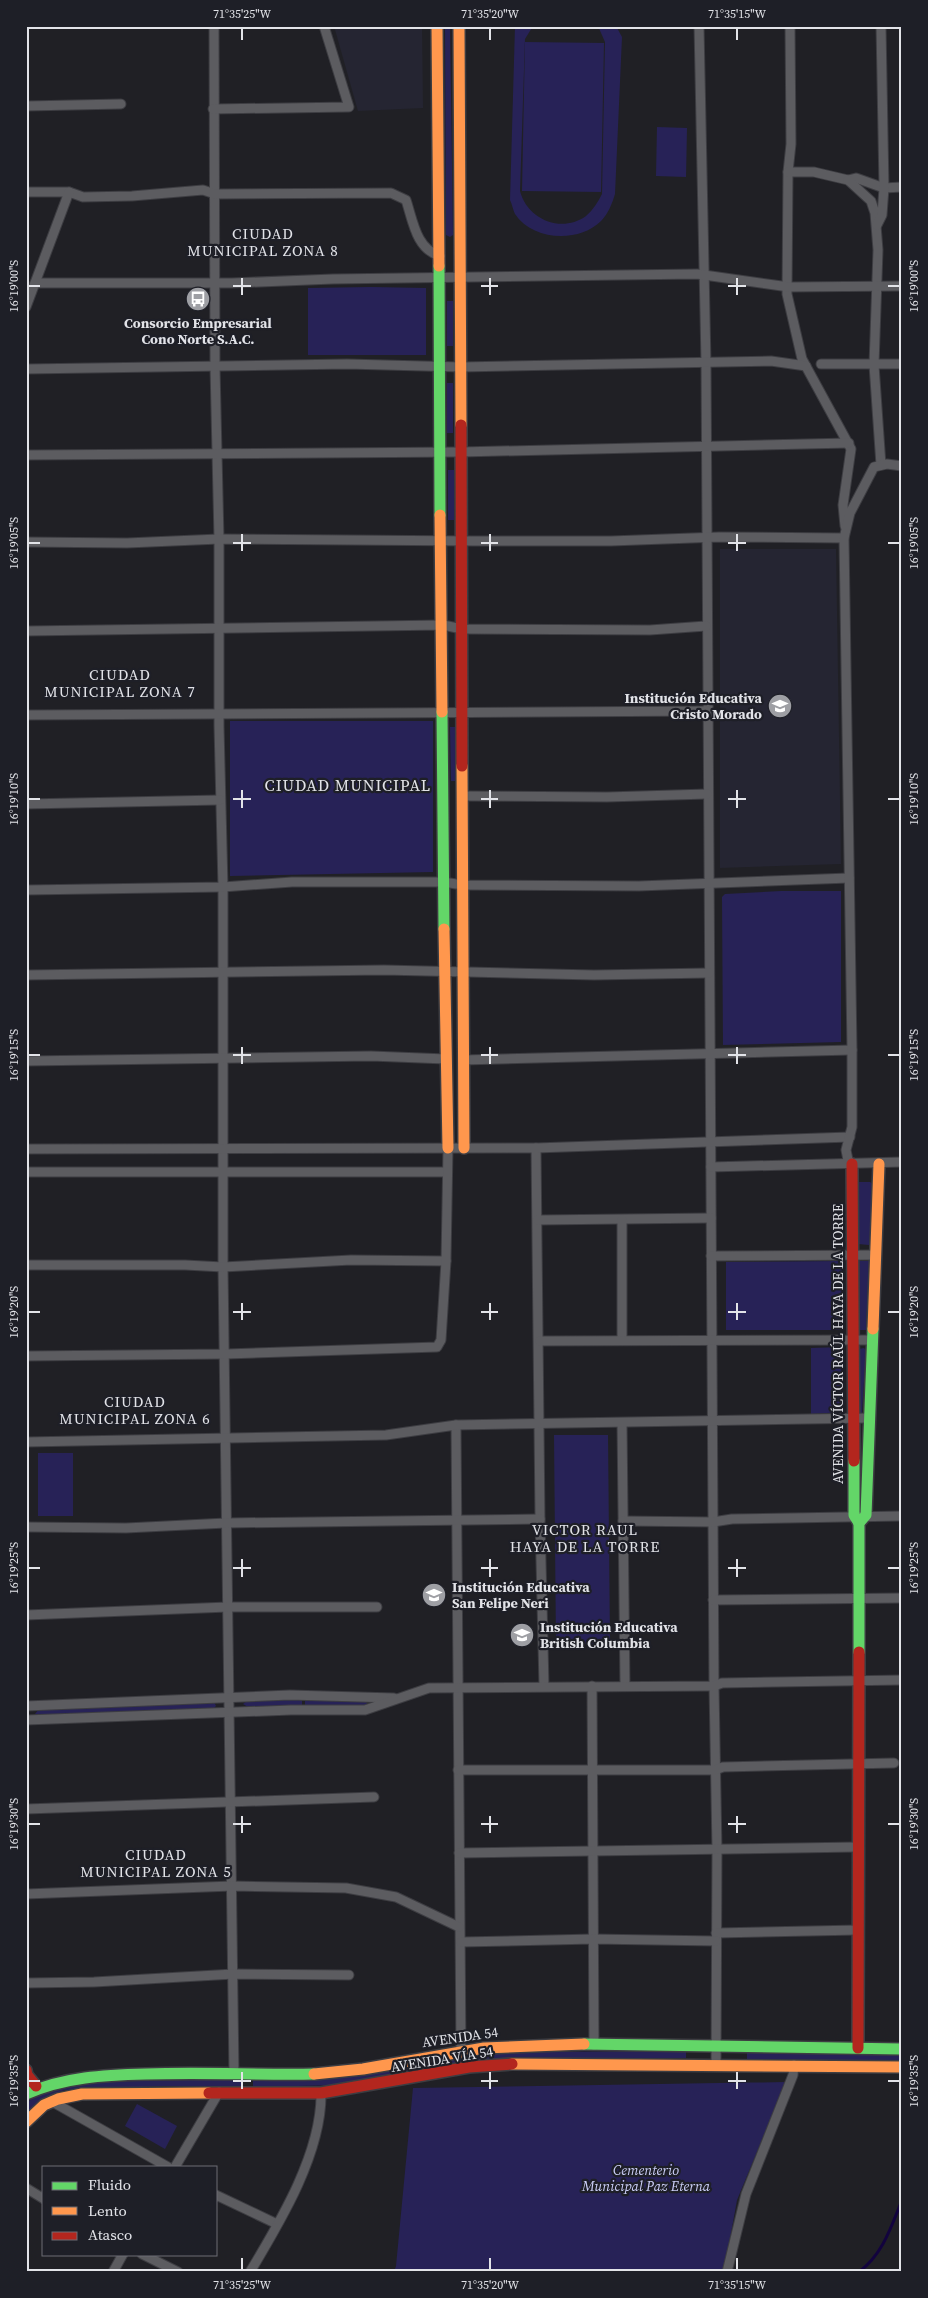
<svg xmlns="http://www.w3.org/2000/svg" width="928" height="2298" font-family="'Source Serif 4',serif">
  <style>
    .built { fill: #252532 }
    .green { fill: #272257 }
    .lines { fill: none; stroke-linecap: round; stroke-linejoin: round }
    .stream { stroke: #12033e; stroke-width: 3 }
    .street-casing { stroke: #3d3d42; stroke-width: 11 }
    .fast-casing { stroke: #3d3d42; stroke-width: 14 }
    .slow-casing { stroke: #3d3d42; stroke-width: 14 }
    .jam-casing { stroke: #3d3d42; stroke-width: 14 }
    .street { stroke: #5c5c60; stroke-width: 9 }
    .fast { stroke: #63d668; stroke-width: 11 }
    .slow { stroke: #ff974d; stroke-width: 11 }
    .jam { stroke: #b3261e; stroke-width: 11 }
    .ticks { fill: none; stroke: #e2e3e8; stroke-width: 2 }
    .labels { text-anchor: middle; dominant-baseline: central; stroke-width: 4.5; stroke-linejoin: round; paint-order: stroke }
    .poi-label { font-size: 14px; font-weight: bold; fill: #e2e3e8; stroke: #1e1f27; text-anchor: start }
    .street-label { font-size: 14px; fill: #e2e3e8; stroke: #1e1f27 }
    .park-label { font-size: 14px; font-style: italic; fill: #cccff8; stroke: #1e1f27 }
    .neighbourhood-label { font-size: 15px; letter-spacing: 1px; fill: #e2e3e8; stroke: #1e1f27 }
    .quarter-label { font-size: 16px; letter-spacing: 1px; fill: #e2e3e8; stroke: #1e1f27 }
    .neatline { fill: none; stroke: #e2e3e8; stroke-width: 2 }
    .ticks-label { font-size: 12px; text-anchor: middle; fill: #e2e3e8 }
  </style>
  <rect width="100%" height="100%" fill="#202025"/>
  <g class="built">
    <path d="M334 26H422L423 108 358 111Z"/>
    <path d="M720 549H836L841 864 720 868Z"/>
  </g>
  <g class="green">
    <path d="M445 26H450L453 235 450 237 446 235Z"/>
    <path d="M515 26H533L525 39 520 191C527 219 561 234 586 216 593 210 598 202 602 194L605 42 598 26H616L622 37 615 194C612 204 608 214 601 221 579 243 533 241 515 214 513 210 512 204 510 200Z"/>
    <path d="M525 42 604 43 601 192 522 191Z"/>
    <path d="M657 127 687 128 686 177 656 176Z"/>
    <path d="M371 287 426 288V355H308V288Z"/>
    <rect x="447" y="301" width="6" height="45"/>
    <rect x="447" y="383" width="6" height="50"/>
    <rect x="448" y="470" width="6" height="50"/>
    <path d="M230 721H433V872L230 876Z"/>
    <path d="M450 727H455V781H451Z"/>
    <path d="M781 891H841V1042L723 1045 722 897 725 894Z"/>
    <path d="M857 1182H870L873 1184 869 1245 858 1244Z"/>
    <path d="M842 1261 843 1330H726V1262Z"/>
    <path d="M856 1261H869L866 1330H858Z"/>
    <path d="M842 1347 843 1412 811 1414V1348Z"/>
    <path d="M864 1348 866 1350 862 1413H860L858 1349Z"/>
    <path d="M554 1435H608L610 1644H556Z"/>
    <rect x="38" y="1453" width="35" height="63"/>
    <path d="M302 1699V1706L248 1707 243 1704 247 1701Z"/>
    <path d="M305 1699 366 1701 367 1704 365 1706 305 1705Z"/>
    <path d="M214 1702 216 1706 213 1709 40 1716 35 1714 39 1709Z"/>
    <path d="M686 2051V2058L511 2059 440 2066 343 2085 253 2087V2079L510 2052Z"/>
    <path d="M747 2051 902 2054V2061L747 2059Z"/>
    <path d="M243 2079V2087L166 2086 65 2090 45 2097 26 2113V2103L42 2092 89 2082Z"/>
    <path d="M786 2082 737 2200 724 2272H394L396 2266 413 2088Z"/>
    <path d="M137 2104 177 2126 165 2149 125 2126Z"/>
  </g>
  <g class="lines">
    <path class="stream" d="M859 2272C883 2254 891 2227 902 2200"/>
    <g class="street-casing">
      <g id="street">
        <path d="M214 26 215 367 219 539V726L223 887V1267L234 2074"/>
        <path d="M699 26 706 363 714 1686 717 1850 716 2064"/>
        <path d="M790 26 791 144 788 172 787 294 802 359 851 449 843 505 845 526"/>
        <path d="M26 106 121 104"/>
        <path d="M213 109 349 107 324 26"/>
        <path d="M788 172H814L848 180 856 178 884 188 902 187"/>
        <path d="M848 180 871 201 875 213 878 250 874 365 881 465"/>
        <path d="M26 192H69L83 197 132 196 203 190 215 194 391 193 406 200C413 221 416 249 440 256"/>
        <path d="M877 225 882 215 884 188 881 26"/>
        <path d="M35 283H232L333 279 697 274 789 287 902 286"/>
        <path d="M26 307 69 192"/>
        <path d="M821 364H902"/>
        <path d="M26 369 347 364 461 367 771 361 806 366"/>
        <path d="M26 455 461 452 849 443"/>
        <path d="M26 542 127 543 219 539 473 541H611L719 537 844 538"/>
        <path d="M26 631 443 625 462 629 650 630 706 626"/>
        <path d="M26 715 707 711"/>
        <path d="M462 796 607 797 707 794"/>
        <path d="M26 804 220 800"/>
        <path d="M26 890 223 887 292 882H443L463 885 639 886 849 878"/>
        <path d="M26 975 384 970 594 975 709 973"/>
        <path d="M463 1060 852 1050"/>
        <path d="M26 1061 371 1056 446 1059"/>
        <path d="M536 1148 540 1519 544 1686"/>
        <path d="M26 1149 536 1148 850 1137"/>
        <path d="M852 1164 848 1160 846 1150 852 1127V1050L844 538 850 513 874 467 887 464 902 466"/>
        <path d="M711 1167 902 1162"/>
        <path d="M26 1172H447"/>
        <path d="M538 1220 711 1218"/>
        <path d="M622 1220V1340"/>
        <path d="M711 1256 876 1255"/>
        <path d="M26 1265H185L223 1267 351 1260 446 1261"/>
        <path d="M540 1341 873 1340"/>
        <path d="M26 1356 226 1354 437 1347 441 1340 446 1261 448 1148"/>
        <path d="M622 1423 625 1686"/>
        <path d="M456 1425 461 2051"/>
        <path d="M26 1442 386 1435 456 1425 869 1418"/>
        <path d="M623 1521 713 1522 732 1519 902 1516"/>
        <path d="M26 1527 126 1528 226 1523 540 1519"/>
        <path d="M713 1600 902 1598"/>
        <path d="M26 1615 228 1607H377"/>
        <path d="M592 1686 594 2045"/>
        <path d="M26 1706 290 1695 394 1698"/>
        <path d="M26 1720 291 1710H365L429 1688 714 1686 722 1683 902 1680"/>
        <path d="M458 1770H715L723 1767 894 1763"/>
        <path d="M26 1809 374 1797"/>
        <path d="M459 1853 858 1847"/>
        <path d="M26 1894 232 1886 346 1888 396 1897 459 1927"/>
        <path d="M716 1933 858 1930"/>
        <path d="M461 1942 593 1939 716 1941"/>
        <path d="M26 1983 94 1982 234 1974 349 1975"/>
        <path d="M51 2101 168 2167"/>
        <path d="M175 2167 219 2092"/>
        <path d="M26 2188 44 2199"/>
        <path d="M216 2195 277 2224"/>
        <path d="M142 2254 178 2272"/>
        <path d="M113 2272 123 2254"/>
        <path d="M250 2272C280 2222 322 2153 321 2093"/>
        <path d="M727 2272 746 2194 793 2075 794 2065"/>
      </g>
    </g>
    <g class="fast-casing">
      <g id="fast">
        <path d="M439 266 440 515"/>
        <path d="M442 712 444 929"/>
        <path d="M854 1461V1515L859 1523"/>
        <path d="M859 1652V1523L866 1515 873 1329"/>
        <path d="M584 2044 902 2049"/>
        <path d="M26 2094C64 2077 105 2075 146 2074 202 2072 258 2075 314 2074"/>
      </g>
    </g>
    <g class="slow-casing">
      <g id="slow">
        <path d="M437 26 439 266"/>
        <path d="M459 26 461 425"/>
        <path d="M440 515 442 712"/>
        <path d="M462 766 464 1148"/>
        <path d="M444 929 448 1148"/>
        <path d="M873 1329 879 1164"/>
        <path d="M512 2064 902 2067"/>
        <path d="M314 2074 363 2069 484 2048 584 2044"/>
        <path d="M26 2122 44 2105 58 2099 82 2094 209 2093"/>
      </g>
    </g>
    <g class="jam-casing">
      <g id="jam">
        <path d="M461 425 462 766"/>
        <path d="M852 1164 854 1461"/>
        <path d="M858 2048 859 1652"/>
        <path d="M26 2070 27 2075 36 2086"/>
        <path d="M209 2093H321L469 2067 512 2064"/>
      </g>
    </g>
    <use href="#street" class="street"/>
    <use href="#fast" class="fast"/>
    <use href="#slow" class="slow"/>
    <use href="#jam" class="jam"/>
  </g>
  <path class="ticks" d="M242 28V40M490 28V40M737 28V40M242 278V295M490 278V295M737 278V295M28 286H40M233 286H251M481 286H498M728 286H746M888 286H900M242 534V551M490 534V551M737 534V551M28 543H40M233 543H251M481 543H498M728 543H746M888 543H900M242 790V808M490 790V808M737 790V808M28 799H40M233 799H251M481 799H498M728 799H746M888 799H900M242 1047V1064M490 1047V1064M737 1047V1064M28 1055H40M233 1055H251M481 1055H498M728 1055H746M888 1055H900M242 1303V1320M490 1303V1320M737 1303V1320M28 1312H40M233 1312H251M481 1312H498M728 1312H746M888 1312H900M242 1559V1577M490 1559V1577M737 1559V1577M28 1568H40M233 1568H251M481 1568H498M728 1568H746M888 1568H900M242 1816V1833M490 1816V1833M737 1816V1833M28 1824H40M233 1824H251M481 1824H498M728 1824H746M888 1824H900M242 2072V2089M490 2072V2089M737 2072V2089M28 2081H40M233 2081H251M481 2081H498M728 2081H746M888 2081H900M242 2258V2270M490 2258V2270M737 2258V2270"/>
  <defs>
    <g id="bus-disc" transform="scale(1.25)"><circle r="9.5" fill="#9e9fa4" stroke="#1e1f27"/><path d="M-5-6H5V4H4V6H2V4H-2V6H-4V4H-5ZM-3.5-4V0h7V-4ZM-3.5 1.2v1.5H-2V1.2ZM2 1.2v1.5H3.5V1.2Z" fill="#fff"/></g>
    <g id="school-disc" transform="scale(1.25)"><circle r="9.5" fill="#9e9fa4" stroke="#1e1f27"/><path d="M0-5L7-2L0 1L-7-2ZM-4 1L0 2.5L4 1V4Q0 6-4 4Z" fill="#fff"/></g>
  </defs>
  <g fill-rule="evenodd">
    <use href="#bus-disc" x="198" y="299"/>
    <use href="#school-disc" x="780" y="706"/>
    <use href="#school-disc" x="434" y="1595"/>
    <use href="#school-disc" x="522" y="1635"/>
  </g>
  <g class="labels">
    <g class="poi-label">
      <text x="198" y="323" text-anchor="middle">Consorcio Empresarial<tspan x="198" dy="16">Cono Norte S.A.C.</tspan></text>
      <text x="762" y="698" text-anchor="end">Institución Educativa<tspan x="762" dy="16">Cristo Morado</tspan></text>
      <text x="452" y="1587">Institución Educativa<tspan x="452" dy="16">San Felipe Neri</tspan></text>
      <text x="540" y="1627">Institución Educativa<tspan x="540" dy="16">British Columbia</tspan></text>
    </g>
    <g class="street-label">
      <text transform="translate(838 1344) rotate(-90)">AVENIDA VÍCTOR RAÚL HAYA DE LA TORRE</text>
      <text transform="translate(460 2037) rotate(-8)">AVENIDA 54</text>
      <text transform="translate(442 2059) rotate(-9)">AVENIDA VÍA 54</text>
    </g>
    <g class="park-label">
      <text x="646" y="2170">Cementerio<tspan x="646" dy="16">Municipal Paz Eterna</tspan></text>
    </g>
    <g class="neighbourhood-label">
      <text x="263" y="233">CIUDAD<tspan x="263" dy="17">MUNICIPAL ZONA 8</tspan></text>
      <text x="120" y="674">CIUDAD<tspan x="120" dy="17">MUNICIPAL ZONA 7</tspan></text>
      <text x="135" y="1401">CIUDAD<tspan x="135" dy="17">MUNICIPAL ZONA 6</tspan></text>
      <text x="585" y="1529">VICTOR RAUL<tspan x="585" dy="17">HAYA DE LA TORRE</tspan></text>
      <text x="156" y="1854">CIUDAD<tspan x="156" dy="17">MUNICIPAL ZONA 5</tspan></text>
    </g>
    <g class="quarter-label">
      <text x="348" y="785">CIUDAD MUNICIPAL</text>
    </g>
  </g>
  <rect width="928" height="2298" fill="none" stroke="#1e1f27" stroke-width="55"/>
  <rect x="42" y="2166" width="175" height="90" fill="#1e1f27" stroke="#6c6d74"/>
  <rect x="52" y="2182" width="25" height="8" fill="#63d668" stroke="#6c6d74"/>
  <text x="88" y="2190" font-size="15" fill="#e2e3e8">Fluido</text>
  <rect x="52" y="2207" width="25" height="8" fill="#ff974d" stroke="#6c6d74"/>
  <text x="88" y="2216" font-size="15" fill="#e2e3e8">Lento</text>
  <rect x="52" y="2232" width="25" height="8" fill="#b3261e" stroke="#6c6d74"/>
  <text x="88" y="2240" font-size="15" fill="#e2e3e8">Atasco</text>
  <rect x="28" y="28" width="872" height="2242" class="neatline"/>
  <g class="ticks-label">
    <text x="242" y="18">71°35'25"W</text>
    <text x="490" y="18">71°35'20"W</text>
    <text x="737" y="18">71°35'15"W</text>
    <text transform="translate(14 286) rotate(-90)" y="4">16°19'00"S</text>
    <text transform="translate(914 286) rotate(-90)" y="4">16°19'00"S</text>
    <text transform="translate(14 543) rotate(-90)" y="4">16°19'05"S</text>
    <text transform="translate(914 543) rotate(-90)" y="4">16°19'05"S</text>
    <text transform="translate(14 799) rotate(-90)" y="4">16°19'10"S</text>
    <text transform="translate(914 799) rotate(-90)" y="4">16°19'10"S</text>
    <text transform="translate(14 1055) rotate(-90)" y="4">16°19'15"S</text>
    <text transform="translate(914 1055) rotate(-90)" y="4">16°19'15"S</text>
    <text transform="translate(14 1312) rotate(-90)" y="4">16°19'20"S</text>
    <text transform="translate(914 1312) rotate(-90)" y="4">16°19'20"S</text>
    <text transform="translate(14 1568) rotate(-90)" y="4">16°19'25"S</text>
    <text transform="translate(914 1568) rotate(-90)" y="4">16°19'25"S</text>
    <text transform="translate(14 1824) rotate(-90)" y="4">16°19'30"S</text>
    <text transform="translate(914 1824) rotate(-90)" y="4">16°19'30"S</text>
    <text transform="translate(14 2081) rotate(-90)" y="4">16°19'35"S</text>
    <text transform="translate(914 2081) rotate(-90)" y="4">16°19'35"S</text>
    <text x="242" y="2289">71°35'25"W</text>
    <text x="490" y="2289">71°35'20"W</text>
    <text x="737" y="2289">71°35'15"W</text>
  </g>
</svg>
